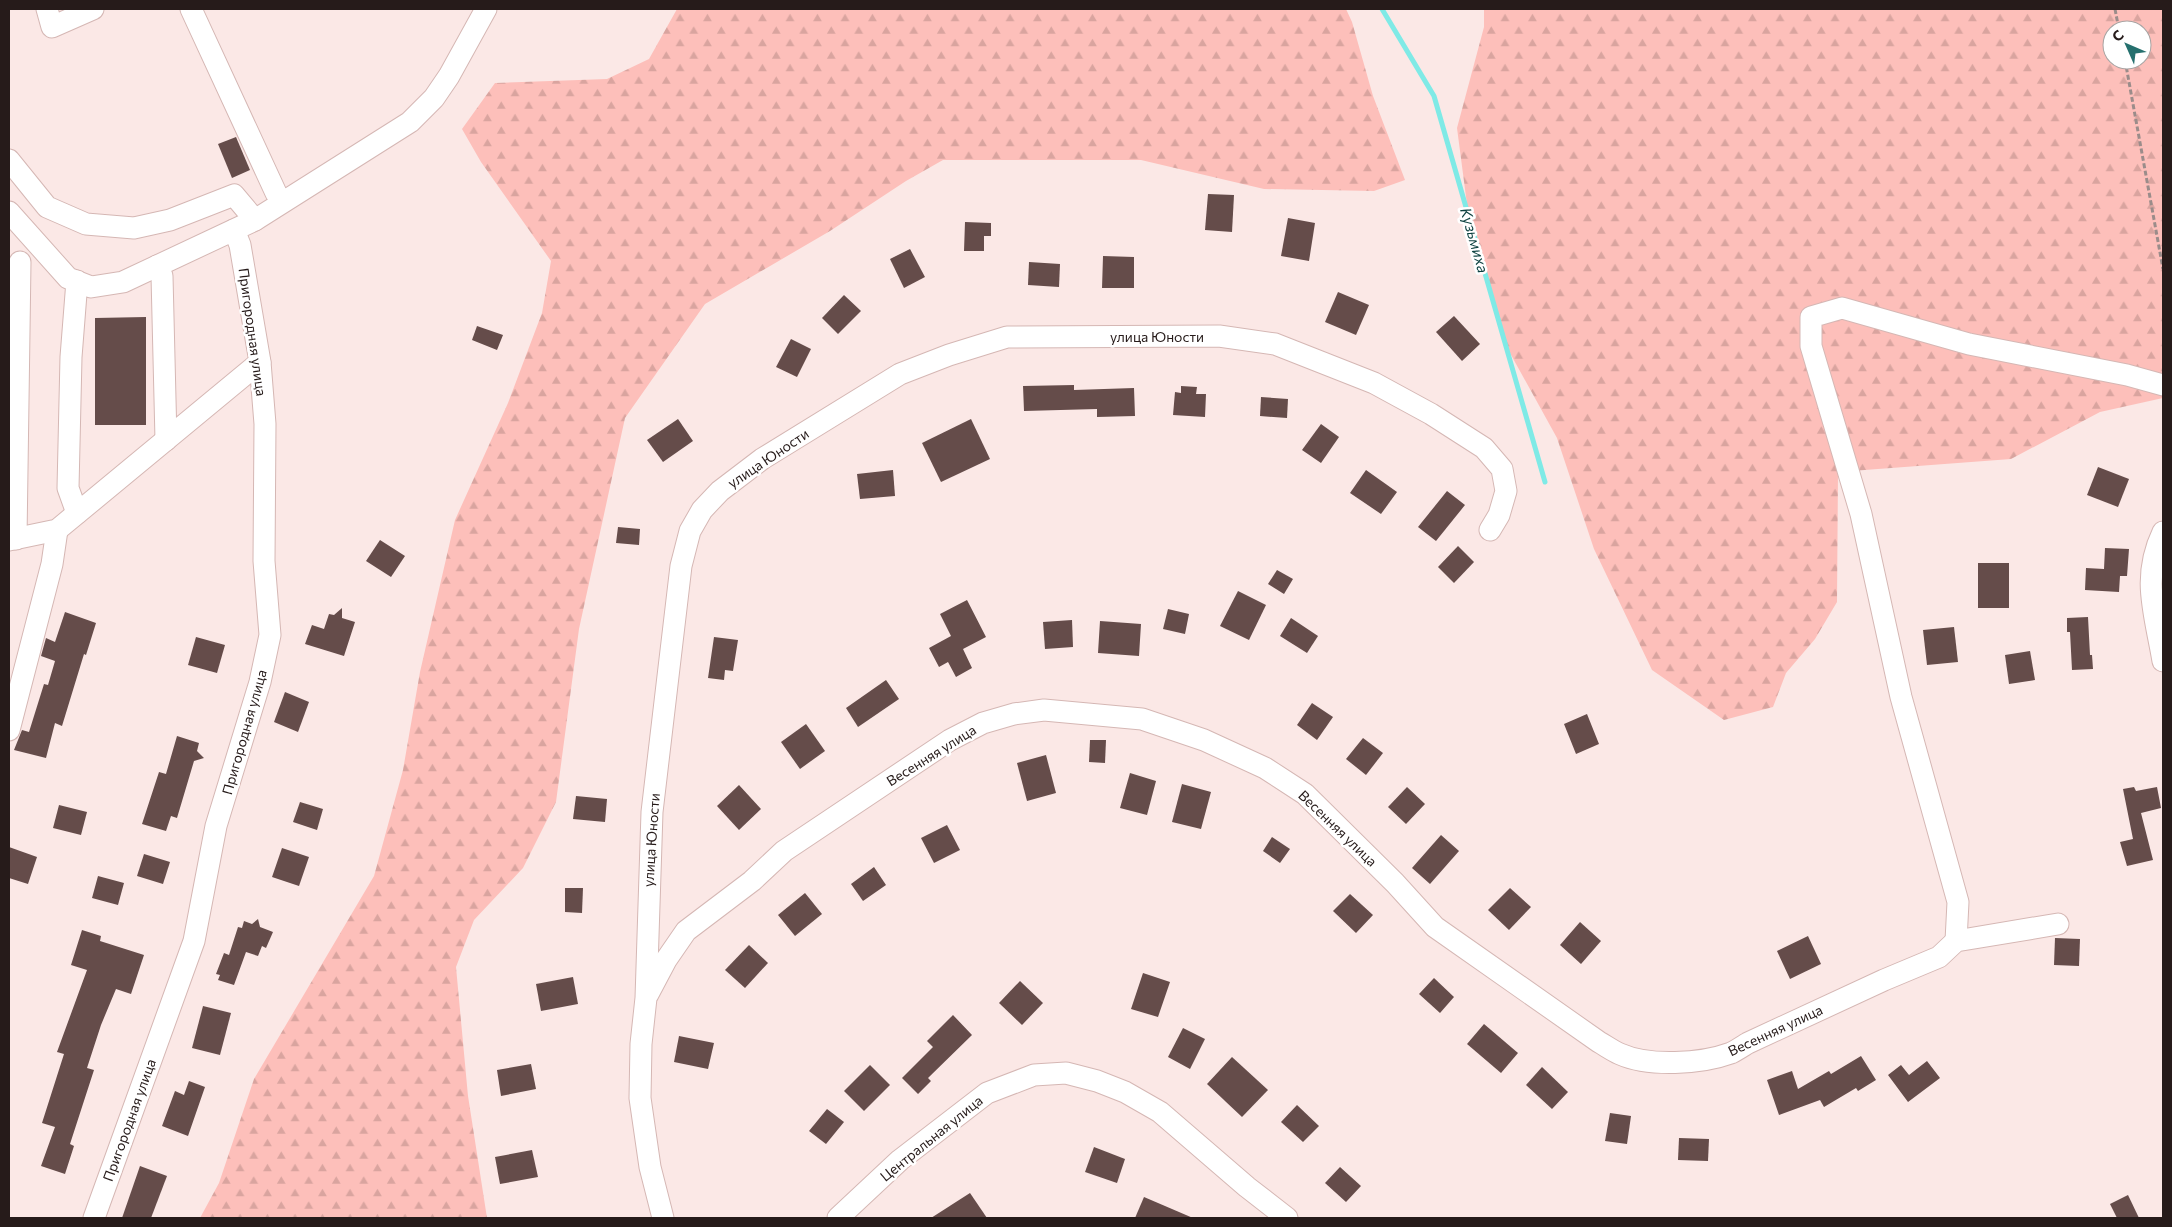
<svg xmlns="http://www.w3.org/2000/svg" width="2172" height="1227" font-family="Commissioner,sans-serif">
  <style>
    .forest { fill: url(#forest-firs); fill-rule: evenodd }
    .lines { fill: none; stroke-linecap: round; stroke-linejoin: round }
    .stream { stroke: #7feae6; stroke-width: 5 }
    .building { fill: #654c4a }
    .minor-casing { stroke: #d5b7b4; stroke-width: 23 }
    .path { stroke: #9b8c8a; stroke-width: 3; stroke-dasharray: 5 2.5; stroke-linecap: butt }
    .minor { stroke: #fff; stroke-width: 21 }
    .labels { text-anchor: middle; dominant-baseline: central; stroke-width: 5; stroke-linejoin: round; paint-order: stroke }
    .street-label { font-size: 14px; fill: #261b1a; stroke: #fff }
    .water-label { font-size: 15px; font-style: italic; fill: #0b3f3e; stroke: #fff }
  </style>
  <defs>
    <pattern id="forest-firs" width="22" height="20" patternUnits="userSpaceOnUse" patternTransform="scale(1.25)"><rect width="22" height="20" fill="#fdbfba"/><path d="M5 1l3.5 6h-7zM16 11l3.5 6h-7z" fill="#d9a49f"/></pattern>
  </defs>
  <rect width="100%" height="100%" fill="#fbe8e6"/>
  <g class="forest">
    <path d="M677 9H1346L1352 22 1373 96 1405 180 1374 191 1264 189 1141 160H943L906 181 830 231 705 304 625 418 579 629 556 802 523 868 474 920 456 967 468 1096 487 1218H200L219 1183 254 1079 374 876 403 770 420 672 455 520 508 403 542 313 551 261 481 162 462 129 495 83 607 79 649 59Z"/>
    <path d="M1484 9H2163V398L2100 412 2011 459 1838 472 1837 602 1815 639 1786 673 1773 707 1724 720 1652 670 1594 549 1557 438 1505 344 1468 212 1457 128 1484 27ZM2112 30H2142V60H2112Z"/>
  </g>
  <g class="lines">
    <path class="stream" d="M1382 9 1434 96 1545 482"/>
  </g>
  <g class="building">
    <path d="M236 137 250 170 232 178 218 144Z"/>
    <path d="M1208 194 1234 195 1232 232 1205 230Z"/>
    <path d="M1288 218 1315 223 1309 261 1281 256Z"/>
    <path d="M965 222 991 223V236H984V251H964Z"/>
    <path d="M910 249 925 277 904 288 890 259Z"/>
    <path d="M1103 256 1134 257V288H1102Z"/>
    <path d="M1029 262 1060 264 1059 287 1028 285Z"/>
    <path d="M1338 292 1369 305 1356 335 1325 322Z"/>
    <path d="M844 295 861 311 838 334 822 318Z"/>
    <path d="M1454 316 1480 344 1462 361 1436 332Z"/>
    <path d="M146 317V425H95V318Z"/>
    <path d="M477 326 503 335 497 350 472 340Z"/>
    <path d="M791 339 811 349 797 377 776 367Z"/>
    <path d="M1074 385V390L1134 388 1135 416 1097 417V409L1024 411 1023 386Z"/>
    <path d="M1181 386 1197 387 1196 394H1206L1205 417 1173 415 1175 392 1181 393Z"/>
    <path d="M1261 397 1288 399 1287 418 1260 416Z"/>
    <path d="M678 419 693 441 663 462 647 440Z"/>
    <path d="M971 419 990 459 941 482 922 443Z"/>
    <path d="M1321 424 1339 437 1321 463 1302 450Z"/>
    <path d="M2098 467 2129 479 2118 507 2087 495Z"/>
    <path d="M893 470 895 496 860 499 857 474Z"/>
    <path d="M1366 470 1397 492 1381 514 1350 493Z"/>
    <path d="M1447 491 1465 505 1436 541 1418 527Z"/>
    <path d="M618 527 640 529 639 545 616 543Z"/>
    <path d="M380 540 405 556 391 577 366 561Z"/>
    <path d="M1458 546 1474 562 1454 583 1438 567Z"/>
    <path d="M2105 548 2129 549 2127 576H2120L2119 592 2085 590 2086 568 2104 569Z"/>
    <rect x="1978" y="563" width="31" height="45"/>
    <path d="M1277 570 1293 579 1284 594 1268 584Z"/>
    <path d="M1238 591 1266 605 1249 640 1220 626Z"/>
    <path d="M967 600 986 637 963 649 972 668 956 677 948 662 939 667 929 648 951 636 940 614Z"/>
    <path d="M342 608V618L355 622 344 656 305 644 312 625 324 629 329 614 334 615Z"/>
    <path d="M1168 609 1189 614 1185 634 1163 629Z"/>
    <path d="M65 612 96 623 86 655 84 654 62 726 55 723 46 758 14 750 22 730 29 732 44 684 48 685 55 661 41 656 46 638 55 642Z"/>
    <path d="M2088 617 2090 655H2092L2093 669 2072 670 2070 632H2067V618Z"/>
    <path d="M1291 618 1318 636 1307 653 1280 636Z"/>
    <path d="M1072 620 1073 647 1045 649 1043 622Z"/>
    <path d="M1100 621 1141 624 1139 656 1098 653Z"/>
    <path d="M1954 627 1958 662 1927 665 1923 630Z"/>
    <path d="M196 637 225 645 217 673 188 665Z"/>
    <path d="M714 637 738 640 733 671 725 670 724 680 708 678Z"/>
    <path d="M2030 651 2035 680 2009 684 2005 655Z"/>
    <path d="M886 680 899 699 858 727 846 708Z"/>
    <path d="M285 692 309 702 298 732 274 722Z"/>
    <path d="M1312 703 1333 717 1317 740 1297 725Z"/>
    <path d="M1587 714 1599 744 1576 754 1564 724Z"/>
    <path d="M806 724 825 751 800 769 781 742Z"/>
    <path d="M177 736 199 743 197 751 204 758 194 761 177 818 171 816 166 831 142 824 159 772 166 774Z"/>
    <path d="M1363 738 1383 753 1366 775 1346 759Z"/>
    <path d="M1090 740H1106L1105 763 1089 762Z"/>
    <path d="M1046 755 1056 793 1027 801 1017 763Z"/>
    <path d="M1130 773 1156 781 1147 815 1120 808Z"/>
    <path d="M1182 784 1211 792 1201 829 1172 822Z"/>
    <path d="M739 785 761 809 739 830 717 806Z"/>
    <path d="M1407 787 1425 804 1406 824 1388 807Z"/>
    <path d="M2134 787 2136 791 2157 787 2161 808 2141 813 2153 860 2127 866 2120 842 2133 839 2123 789Z"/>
    <path d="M576 796 607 799 605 822 573 819Z"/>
    <path d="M300 802 323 809 317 830 293 822Z"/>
    <path d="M59 805 87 812 81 835 53 828Z"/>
    <path d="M947 825 960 850 934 863 921 838Z"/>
    <path d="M1441 835 1459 851 1430 884 1412 868Z"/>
    <path d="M1272 837 1290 849 1280 863 1263 851Z"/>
    <path d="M9 847 37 857 28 884 9 878Z"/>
    <path d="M282 848 309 857 299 886 272 877Z"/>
    <path d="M144 854 170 862 163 884 137 876Z"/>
    <path d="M874 867 886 885 863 901 851 884Z"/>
    <path d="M98 876 124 883 118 905 92 898Z"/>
    <path d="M565 888H583L582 913 565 912Z"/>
    <path d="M1510 888 1531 907 1509 930 1488 910Z"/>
    <path d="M805 893 822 914 795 936 778 915Z"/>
    <path d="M1350 894 1373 915 1356 933 1333 911Z"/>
    <path d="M258 919 260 927 273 932 266 948 262 946 258 956 246 952 234 985 218 980 220 975 216 974 224 953 229 955 238 927 242 928 244 921 252 924Z"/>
    <path d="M1580 922 1601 941 1581 964 1560 945Z"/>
    <path d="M82 930 101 936 100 941 144 955 131 994 116 989 101 1025 87 1068 94 1070 70 1144 74 1146 65 1174 41 1166 55 1127 42 1123 64 1054 57 1052 87 970 71 965Z"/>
    <path d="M1808 936 1821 964 1790 979 1777 951Z"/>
    <path d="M2055 938 2080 939 2079 966 2054 965Z"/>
    <path d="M749 945 768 963 745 988 725 970Z"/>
    <path d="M1143 973 1170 982 1158 1017 1131 1009Z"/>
    <path d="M573 977 578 1004 541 1011 536 984Z"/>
    <path d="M1434 978 1454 997 1440 1013 1419 994Z"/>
    <path d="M1020 981 1043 1003 1022 1025 999 1003Z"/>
    <path d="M203 1006 231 1013 220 1055 192 1048Z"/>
    <path d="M953 1015 972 1035 928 1078 931 1081 918 1094 902 1078 933 1047 927 1041Z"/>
    <path d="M1484 1024 1518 1053 1501 1073 1467 1044Z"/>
    <path d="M1183 1028 1205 1039 1190 1069 1168 1057Z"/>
    <path d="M679 1036 714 1043 708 1069 674 1062Z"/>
    <path d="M1861 1056 1876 1080 1858 1091 1856 1088 1824 1107 1820 1100 1779 1115 1767 1080 1792 1071 1798 1089 1829 1071 1831 1074Z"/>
    <path d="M1232 1057 1268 1090 1242 1117 1207 1084Z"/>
    <path d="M1927 1061 1940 1078 1908 1102 1888 1075 1901 1065 1909 1075Z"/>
    <path d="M531 1064 536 1089 501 1096 497 1070Z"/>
    <path d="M870 1065 890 1085 864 1111 844 1091Z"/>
    <path d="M1542 1067 1568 1092 1552 1109 1526 1085Z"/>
    <path d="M189 1081 205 1087 188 1136 162 1126 175 1091 184 1095Z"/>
    <path d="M1297 1105 1319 1126 1303 1142 1281 1122Z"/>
    <path d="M827 1109 844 1122 826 1144 809 1131Z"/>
    <path d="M1610 1113 1631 1116 1627 1144 1605 1141Z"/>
    <path d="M1679 1138 1709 1139 1708 1161 1678 1160Z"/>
    <path d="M1094 1147 1125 1159 1117 1183 1085 1172Z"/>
    <path d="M532 1150 538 1177 500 1184 495 1157Z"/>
    <path d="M140 1166 167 1176 151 1218H122Z"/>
    <path d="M1340 1167 1361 1186 1346 1202 1325 1183Z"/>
    <path d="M970 1193 987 1218H931Z"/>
    <path d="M2128 1195 2139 1218H2117L2110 1204Z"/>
    <path d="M1144 1197 1193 1218H1135Z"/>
  </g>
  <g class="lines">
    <g class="minor-casing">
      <g id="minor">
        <path d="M47 9 52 27 93 9"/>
        <path d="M191 9 276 193 282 201"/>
        <path d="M9 160 47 207 86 224 134 228 170 220 234 195 255 220"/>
        <path d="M9 212 68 278 91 287 123 282 255 220 410 122 434 98 449 76 486 9"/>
        <path d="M157 266 162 276 166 440"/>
        <path d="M77 513 68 488 71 357 77 281"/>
        <path d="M2163 532C2141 578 2155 613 2163 661"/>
        <path d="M16 539 20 262"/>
        <path d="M9 540 57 530 260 362"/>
        <path d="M9 730 52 564 57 530"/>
        <path d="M1956 941 1958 902 1901 697 1861 514 1811 346V317L1842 308 1969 344 2127 375 2163 385"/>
        <path d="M648 994 666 960 686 931 752 881 784 851 950 740 983 723 1014 714 1044 710 1142 719 1204 740 1265 768 1305 794 1395 883 1435 927 1599 1042C1606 1046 1613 1051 1620 1054 1649 1067 1701 1064 1731 1053 1737 1050 1743 1046 1748 1043L1884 980 1939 957 1956 941 2058 924"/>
        <path d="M94 1218 194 941 216 826 260 682 270 635 264 561 265 424 260 362 240 245 234 230"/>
        <path d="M663 1218 650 1167 640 1098 641 1044 646 998 652 812 681 566 690 531 702 510 720 491 762 459 900 374 949 355 1007 337 1219 336 1275 344 1374 383 1431 414 1484 448 1502 469 1506 491 1499 515 1490 530"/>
        <path d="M838 1218 900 1160 987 1093 1034 1075 1066 1073 1097 1081 1125 1092 1160 1112 1247 1187 1287 1218"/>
      </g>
    </g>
    <g class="path">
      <path d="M2115 9 2119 30"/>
      <path d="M2125 60 2163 269"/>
    </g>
    <use href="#minor" class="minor"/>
  </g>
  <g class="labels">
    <g class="street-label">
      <text transform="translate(253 332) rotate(82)">Пригородная улица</text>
      <text x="1157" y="336">улица Юности</text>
      <text transform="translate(768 458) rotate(-34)">улица Юности</text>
      <text transform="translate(244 732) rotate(-74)">Пригородная улица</text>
      <text transform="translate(931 755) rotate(-32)">Весенняя улица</text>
      <text transform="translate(1338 828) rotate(44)">Весенняя улица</text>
      <text transform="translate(651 840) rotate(-86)">улица Юности</text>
      <text transform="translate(1775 1030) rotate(-25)">Весенняя улица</text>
      <text transform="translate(129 1120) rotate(-70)">Пригородная улица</text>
      <text transform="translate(931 1138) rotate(-39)">Центральная улица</text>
    </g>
    <g class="water-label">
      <text transform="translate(1475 240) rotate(74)">Кузьмиха</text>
    </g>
  </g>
  <rect width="2172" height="1227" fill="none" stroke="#261b1a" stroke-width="20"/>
  <g transform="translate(2127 45) rotate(315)"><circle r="24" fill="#ffffff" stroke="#a8a4a3"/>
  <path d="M0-4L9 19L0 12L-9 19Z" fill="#25706e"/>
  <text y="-8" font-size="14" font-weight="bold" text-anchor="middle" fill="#261b1a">С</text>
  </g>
</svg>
